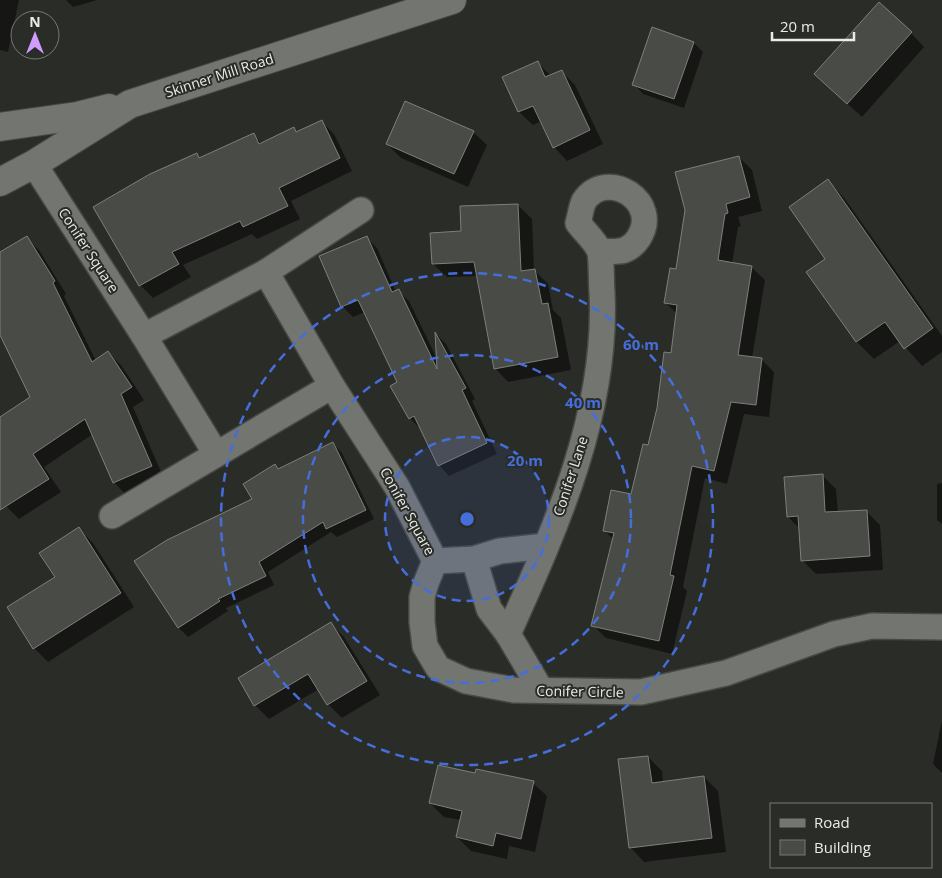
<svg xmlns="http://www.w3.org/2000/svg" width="942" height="878" font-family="'Open Sans',sans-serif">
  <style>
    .shadow { fill: #0007 }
    .building { fill: #494b46; stroke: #7d807a }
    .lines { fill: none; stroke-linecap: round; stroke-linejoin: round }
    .minor-casing { stroke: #464844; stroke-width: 28 }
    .tertiary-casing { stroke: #464844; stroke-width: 30 }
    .minor { stroke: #737670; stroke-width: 25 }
    .tertiary { stroke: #737670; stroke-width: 28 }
    .ring { fill: none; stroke: #466edb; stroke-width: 2.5; stroke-dasharray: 9 6 }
    .labels { text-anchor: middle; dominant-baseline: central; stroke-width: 4; stroke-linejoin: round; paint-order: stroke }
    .street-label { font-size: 14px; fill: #eaece9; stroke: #2a2c27 }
    .centre { fill: #466edb; stroke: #2a2c27; stroke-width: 2.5 }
    .ring-label { font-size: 15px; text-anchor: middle; font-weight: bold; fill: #466edb; stroke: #2a2c27; stroke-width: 4; stroke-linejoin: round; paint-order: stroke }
  </style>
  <rect width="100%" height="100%" fill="#2a2c27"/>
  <g class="shadow">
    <path d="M0 0H19L8 52 0 50Z"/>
    <path d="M66 0H97L73 7Z"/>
    <path d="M911 33 924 47 862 117 829 87Z"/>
    <path d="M694 43 703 52 684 108 643 94 634 84Z"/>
    <path d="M537 62 551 76 561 71 575 85 603 144 567 161 554 147 542 121 533 125 519 112 504 78Z"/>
    <path d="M321 121 334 134 352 171 291 201 300 219 257 239 252 234 183 265 191 277 153 298 140 285 197 155 201 159 254 135 262 144 293 128 297 133Z"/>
    <path d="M473 132 487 145 468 187 401 158 387 144Z"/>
    <path d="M739 157 752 170 762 211 738 217 741 226 738 227 732 264 751 267 765 280 752 358 761 359 774 372 769 417 744 414 727 484 705 478 683 587 687 591 672 654 606 638 593 625 613 539 604 530 632 495 649 447 672 354 677 314 666 303 677 271Z"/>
    <path d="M828 181 845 199 942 336V352L922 366 900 341 874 359 857 342 808 272 827 259Z"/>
    <path d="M518 205 532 219 534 270 548 284 553 310 561 318 571 370 508 382 495 368 478 276 447 277 433 264 462 233Z"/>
    <path d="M26 238 39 250 66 294 64 296 96 361 108 353 121 365 144 400 133 407 164 479 126 495 114 482 93 434 44 467 61 492 19 519 6 506 2 499 0 500V418L32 398 0 319V270Z"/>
    <path d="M367 238 377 248 396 292 398 291 409 301 438 361 437 335 446 344 475 399 472 401 497 454 449 476 439 465 421 428 420 429 410 418 399 382 365 312 353 317 342 306Z"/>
    <path d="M333 443 342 453 374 519 337 537 331 532 268 572 274 585 226 608 228 611 188 637 179 628 136 561 254 500 275 465 279 470Z"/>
    <path d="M822 475 836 489 838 513 866 511 880 525 883 570 816 574 802 560 800 529 788 517Z"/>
    <path d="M942 483V524L937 520V484Z"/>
    <path d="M79 529 93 543 134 607 48 662 34 648 57 578Z"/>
    <path d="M331 624 344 637 380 695 342 718 328 704 319 689 269 719 255 705 239 679Z"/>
    <path d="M942 720V773L933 764Z"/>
    <path d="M648 757 662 771 663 783 704 777 718 791 726 852 644 862 631 848Z"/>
    <path d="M476 775 533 783 547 796 535 852 509 846 507 859 471 851 457 837 461 820 444 817 430 803Z"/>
  </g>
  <g class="building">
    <path d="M879 2 912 32 847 104 814 74Z"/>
    <path d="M652 27 694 42 674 99 632 85Z"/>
    <path d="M538 61 545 77 562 70 590 130 553 148 533 106 518 112 502 77Z"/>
    <path d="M405 101 474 131 454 174 386 144Z"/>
    <path d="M322 120 340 158 279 188 288 206 243 227 240 221 172 252 179 264 139 286 93 207 150 174 197 153 199 158 254 133 259 144 294 127 296 132Z"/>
    <path d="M739 156 750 197 726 204 728 213 725 214 718 260 752 266 738 355 762 358 756 405 731 402 714 471 692 466 670 575 674 576 659 641 591 626 614 533 603 531 611 490 631 494 643 444 648 445 657 408 664 352 671 353 677 305 664 303 670 268 676 269 685 210 675 172Z"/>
    <path d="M828 179 933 328 904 349 885 322 856 342 806 272 825 259 789 207Z"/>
    <path d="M518 204 521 271 535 269 542 304 548 303 558 357 494 369 474 262 432 264 430 233 461 231 460 206Z"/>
    <path d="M27 236 55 281 53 283 92 362 108 351 132 387 121 394 152 466 113 483 85 419 33 454 49 479 0 510V417L30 397 0 335V252Z"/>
    <path d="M367 236 392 292 399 289 437 369 435 332 466 388 462 390 487 443 438 466 414 416 409 419 390 386 397 382 358 300 341 307 319 256Z"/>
    <path d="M333 442 366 510 326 529 323 522 259 562 266 576 218 599 220 601 178 628 134 561 167 540 252 499 243 484 275 464 278 469Z"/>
    <path d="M823 474 825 512 867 510 870 556 801 561 798 516 787 517 784 477Z"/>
    <path d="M79 527 121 593 33 649 7 607 55 577 39 553Z"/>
    <path d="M331 622 367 681 327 705 308 674 254 706 238 678Z"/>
    <path d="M648 756 652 783 704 776 712 838 629 848 618 759Z"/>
    <path d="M438 765 475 773 476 769 534 781 521 839 496 833 493 846 456 837 462 811 429 803Z"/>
  </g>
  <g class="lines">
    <g class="minor-casing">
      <g id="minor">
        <path d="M34 164 144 336 216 454"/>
        <path d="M266 272 332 386 397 487 435 561"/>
        <path d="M144 336 266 272 361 210"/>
        <path d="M112 516 332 386"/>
        <path d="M546 546 500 551 474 559 435 561 426 583 422 597V622L425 646 438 668 466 681 514 690 641 692 726 673 834 634 872 626 942 627"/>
        <path d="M474 559 489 609 508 634 541 690"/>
        <path d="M508 634C556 527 608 412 602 292 601 283 602 257 599 250 595 241 585 232 578 223 580 217 581 207 584 201 607 167 663 202 638 239 634 245 626 251 619 251 613 252 606 251 600 251"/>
      </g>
    </g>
    <g class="tertiary-casing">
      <g id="tertiary">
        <path d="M0 127 77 116 109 108"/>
        <path d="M0 182 34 164 130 104 452 0"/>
      </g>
    </g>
    <use href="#minor" class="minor"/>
    <use href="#tertiary" class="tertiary"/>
  </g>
  <circle cx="467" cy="519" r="82" fill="#466edb" fill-opacity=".12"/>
  <g class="ring">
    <circle cx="467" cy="519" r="82"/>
    <circle cx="467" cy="519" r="164"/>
    <circle cx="467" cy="519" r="246"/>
  </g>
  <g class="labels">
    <g class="street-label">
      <text transform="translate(219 75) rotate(-18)">Skinner Mill Road</text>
      <text transform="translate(89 250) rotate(57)">Conifer Square</text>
      <text transform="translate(570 476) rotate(-72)">Conifer Lane</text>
      <text transform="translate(408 511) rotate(61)">Conifer Square</text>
      <text transform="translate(580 691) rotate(1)">Conifer Circle</text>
    </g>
  </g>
  <circle cx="467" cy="519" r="8" class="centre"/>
  <g class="ring-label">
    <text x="641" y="350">60 m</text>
    <text x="583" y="408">40 m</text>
    <text x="525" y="466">20 m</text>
  </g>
  <rect x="770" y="803" width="162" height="65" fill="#2a2c27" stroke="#777975"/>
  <rect x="780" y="819" width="25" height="8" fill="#737670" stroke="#777975"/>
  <text x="814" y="828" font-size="15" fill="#eaece9">Road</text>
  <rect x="780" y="840" width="25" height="15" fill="#494b46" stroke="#777975"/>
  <text x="814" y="853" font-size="15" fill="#eaece9">Building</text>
  <g transform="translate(35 35)"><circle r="24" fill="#2a2c27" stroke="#777975"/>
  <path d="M0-4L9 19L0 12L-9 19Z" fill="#d09dff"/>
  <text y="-8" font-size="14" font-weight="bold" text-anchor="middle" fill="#eaece9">N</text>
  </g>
  <path d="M772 32v8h82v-8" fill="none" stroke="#eaece9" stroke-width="2.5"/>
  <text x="780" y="32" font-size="15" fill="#eaece9" stroke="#2a2c27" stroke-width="4" paint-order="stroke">20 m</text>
</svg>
